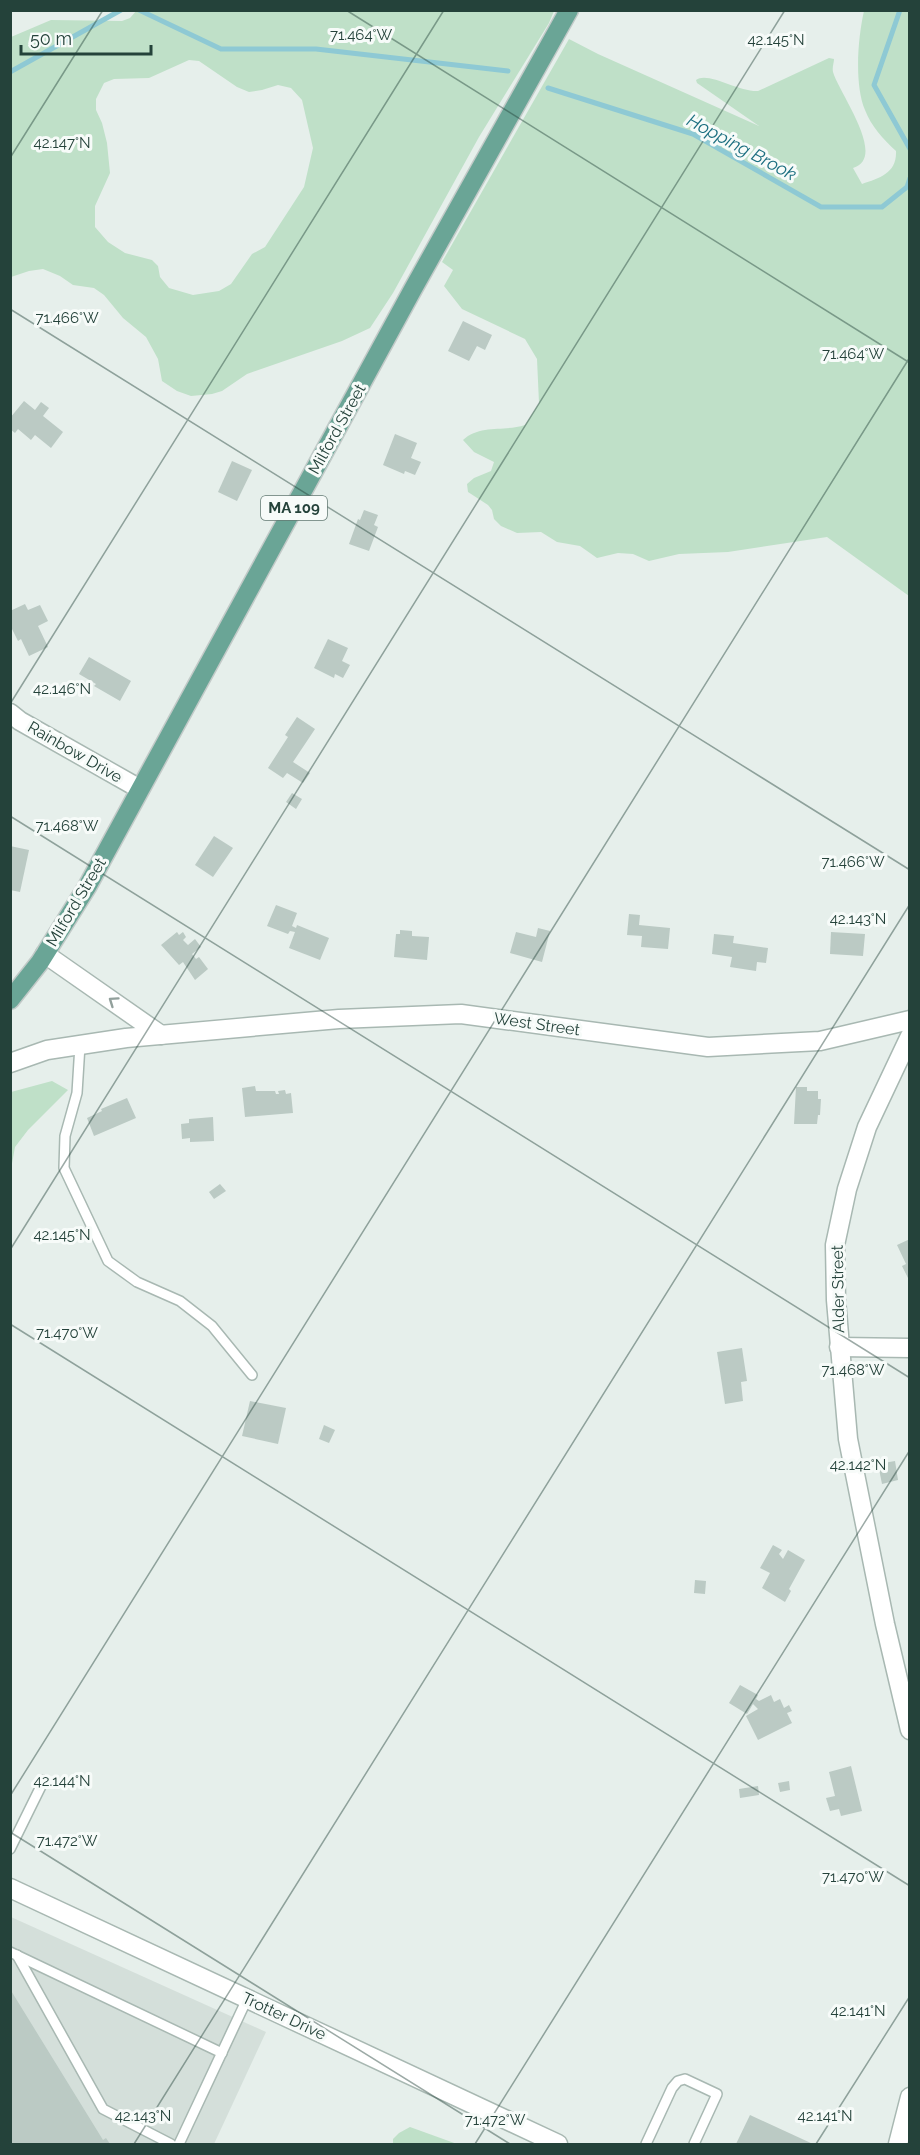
<svg xmlns="http://www.w3.org/2000/svg" width="920" height="2155" font-family="Raleway,sans-serif">
  <style>
    .built { fill: #d4dfda }
    .green { fill: #bfe0c8; fill-rule: evenodd }
    .lines { fill: none; stroke-linecap: round; stroke-linejoin: round }
    .stream { stroke: #8ec9d4; stroke-width: 5 }
    .building { fill: #bbcac4 }
    .service-casing { stroke: #a8b8b2; stroke-width: 12 }
    .minor-casing { stroke: #a8b8b2; stroke-width: 21 }
    .tertiary-casing { stroke: #a8b8b2; stroke-width: 21 }
    .primary-casing { stroke: #c2cac8; stroke-width: 21 }
    .service { stroke: #fff; stroke-width: 9 }
    .minor { stroke: #fff; stroke-width: 18 }
    .tertiary { stroke: #fff; stroke-width: 18 }
    .primary { stroke: #6aa596; stroke-width: 18 }
    .oneway { stroke: #92a09c }
    .ticks { fill: none; stroke: #24423a; stroke-width: 1.5; stroke-opacity: 0.45 }
    .labels { text-anchor: middle; dominant-baseline: central; stroke-width: 6; stroke-linejoin: round; paint-order: stroke }
    .shield { fill: #f7fbf9; stroke: #637a73; stroke-width: 1.5 }
    .shield-label { font-size: 15px; font-weight: bold; fill: #24423a }
    .street-label { font-size: 16px; fill: #24423a; stroke: #f7fbf9 }
    .water-label { font-size: 18px; font-style: italic; fill: #1c6f80; stroke: #f7fbf9 }
    .ticks-label { font-size: 15px; text-anchor: middle; fill: #24423a; stroke: #f7fbf9; stroke-width: 6; stroke-linejoin: round; paint-order: stroke }
  </style>
  <rect width="100%" height="100%" fill="#e6efeb"/>
  <path class="built" d="M11 1917 266 2032 214 2144H11Z"/>
  <g class="green">
    <path d="M137 10H554V11L549 23 479 137 393 293 370 328 342 341 247 374 222 391 212 394 191 396 177 391 162 381 158 359 146 337 123 318 104 295 94 288 73 285 60 276 43 269 29 271 11 277V37L51 20 122 21 130 18ZM189 60 199 61 237 87 249 92 262 90 278 85 291 88 302 100 313 148 304 187 265 247 252 254 231 284 219 291 193 295 169 288 160 277 158 266 152 260 125 253 108 242 95 227V206L110 173 107 143 102 123 96 110V99L104 83 114 79 149 78Z"/>
    <path d="M864 11H909V596L827 537 728 552 679 554 649 561 633 554 618 553 597 558 580 546 557 542 541 532 517 533 501 526 494 519 492 510 488 505 468 492 467 484 474 478 491 471 494 462 474 452 463 440C480 424 504 432 525 425L539 403 537 359 525 339 462 309 444 286 453 270 442 262 569 39 598 54 759 126 697 83 696 80C708 71 738 92 758 91L829 58 834 59C834 63 832 67 833 72 839 93 888 158 853 168L862 184C880 178 897 173 896 151 883 139 871 126 865 110 854 84 858 37 864 11Z"/>
    <path d="M52 1081 68 1090 28 1130 15 1147 11 1169V1092Z"/>
    <path d="M410 2127 457 2144H393V2139L399 2133Z"/>
  </g>
  <g class="lines">
    <g class="stream">
      <path d="M139 10 221 49H316L508 71"/>
      <path d="M900 10 874 85 910 149"/>
      <path d="M10 72 121 10"/>
      <path d="M548 88 693 134 821 207H882L907 187 910 178"/>
    </g>
  </g>
  <g class="building">
    <path d="M463 321 492 335 485 350 477 346 469 361 448 351Z"/>
    <path d="M24 401 35 410 41 402 49 408 43 416 63 432 51 448 35 435 31 440 18 429 15 433 10 429V418Z"/>
    <path d="M395 434 417 443 411 458 421 462 415 475 405 471 404 474 383 465Z"/>
    <path d="M232 461 252 470 237 501 218 492Z"/>
    <path d="M364 510 378 515 374 525 378 527 369 551 349 544 358 519 360 520Z"/>
    <path d="M25 604 28 610 40 605 48 621 38 626 48 647 29 656 21 639 18 641 10 625V611Z"/>
    <path d="M328 639 348 648 342 661 350 665 343 678 335 674 334 678 314 668Z"/>
    <path d="M89 657 131 681 120 701 94 686 96 684 79 674Z"/>
    <path d="M297 717 315 729 293 762 310 773 303 783 287 773 283 778 268 768 288 737 285 735Z"/>
    <path d="M292 793 302 799 296 809 286 802Z"/>
    <path d="M214 836 233 848 213 877 195 865Z"/>
    <path d="M10 846 29 850 20 892 10 890Z"/>
    <path d="M276 905 297 913 292 926 296 928 297 925 329 938 320 960 289 948 295 932 290 931 288 934 267 926Z"/>
    <path d="M629 914 640 915 639 925 670 928 668 949 641 947 642 936 627 935Z"/>
    <path d="M538 928 550 931 542 962 510 953 516 932 536 937Z"/>
    <path d="M400 930 412 931V936L429 937 427 960 394 957 396 934H400Z"/>
    <path d="M177 932 179 935 183 932 186 937 183 940 188 945 195 939 201 947 192 954 196 959 199 957 208 969 195 980 183 962 179 965 161 945Z"/>
    <path d="M831 932 865 934 863 956 830 954Z"/>
    <path d="M714 934 734 936 733 943 768 948 766 963 757 962 756 971 730 967 732 957 712 954Z"/>
    <path d="M255 1086 256 1091H275L276 1094H279L278 1091 285 1090 286 1094 291 1093 293 1113 245 1117 242 1088Z"/>
    <path d="M796 1087H807V1091H818V1099H821L820 1115H818L817 1124H794Z"/>
    <path d="M127 1098 136 1118 94 1136 87 1118 102 1111 101 1109Z"/>
    <path d="M213 1117 214 1141 190 1142V1138L182 1139 181 1124 189 1123V1119Z"/>
    <path d="M220 1184 226 1191 214 1199 209 1192Z"/>
    <path d="M910 1239V1282L902 1266 906 1264 897 1245Z"/>
    <path d="M742 1348 747 1381 741 1382 743 1401 725 1404 717 1352Z"/>
    <path d="M250 1401 286 1408 278 1444 242 1436Z"/>
    <path d="M324 1425 335 1430 329 1443 319 1439Z"/>
    <path d="M895 1461 898 1480 882 1484 878 1464Z"/>
    <path d="M773 1545 782 1550 779 1554 783 1559 788 1550 805 1560 789 1589 791 1591 785 1602 762 1588 770 1573 760 1568Z"/>
    <path d="M695 1580 706 1581 705 1594 694 1593Z"/>
    <path d="M740 1685 758 1695 756 1699 759 1701 771 1695 774 1702 780 1699 784 1708 789 1705 792 1711 787 1713 792 1723 758 1740 746 1716 758 1709 753 1704 747 1714 729 1703Z"/>
    <path d="M851 1766 862 1811 841 1816 839 1809 830 1811 826 1798 835 1796 829 1772Z"/>
    <path d="M789 1781 790 1790 780 1792 778 1783Z"/>
    <path d="M758 1786 759 1795 740 1798 739 1789Z"/>
    <path d="M10 1989 103 2140 106 2138 110 2144H10Z"/>
    <path d="M750 2115 813 2144H736Z"/>
  </g>
  <g class="lines">
    <g class="service-casing">
      <g id="service">
        <path d="M80 1045 77 1093 65 1136 64 1168 108 1261 137 1282 180 1301 212 1326 252 1375"/>
        <path d="M10 1849 44 1780"/>
        <path d="M10 1952 222 2053"/>
        <path d="M17 1955 103 2109 171 2144"/>
        <path d="M179 2144 247 1999"/>
        <path d="M646 2144 672 2088 678 2081 685 2079 717 2094 694 2144"/>
      </g>
    </g>
    <g class="minor-casing">
      <g id="minor">
        <path d="M10 713 20 721 140 789"/>
        <path d="M45 954 161 1035"/>
        <path d="M910 1036 867 1127 847 1189 835 1245 836 1300 848 1439 885 1624 910 1730"/>
        <path d="M839 1347 910 1348"/>
        <path d="M10 1888 558 2144"/>
        <path d="M898 2144 910 2097"/>
      </g>
    </g>
    <g class="tertiary-casing">
      <path id="tertiary" d="M10 1063 47 1050 126 1038 339 1019 461 1014 708 1047 820 1041 910 1020"/>
    </g>
    <g class="primary-casing">
      <path id="primary" d="M10 1000 40 962 87 887 413 289 569 10"/>
    </g>
    <use href="#service" class="service"/>
    <use href="#minor" class="minor"/>
    <use href="#tertiary" class="tertiary"/>
    <use href="#primary" class="primary"/>
  </g>
  <defs><path id="oneway-chevron" d="M-2-3.5L2.5 0L-2 3.5" fill="none" stroke-width="1.6" stroke-linecap="round" stroke-linejoin="round" transform="scale(1.5)"/></defs>
  <use class="oneway" href="#oneway-chevron" transform="translate(113 1001) rotate(-145)"/>
  <path class="ticks" d="M346 10 910 363M10 158 103 10M10 309 910 870M10 704 444 10M10 816 910 1378M10 1250 785 10M10 1324 910 1886M10 1796 910 357M10 1832 510 2144M134 2144 910 904M475 2144 910 1450M816 2144 910 1996"/>
  <g class="labels">
    <rect class="shield" x="261" y="496" width="66" height="24" rx="4.5"/>
    <g class="shield-label">
      <text x="294" y="508">MA 109</text>
    </g>
    <g class="street-label">
      <text transform="translate(337 429) rotate(-61)">Milford Street</text>
      <text transform="translate(75 752) rotate(30)">Rainbow Drive</text>
      <text transform="translate(76 902) rotate(-59)">Milford Street</text>
      <text transform="translate(537 1024) rotate(8)">West Street</text>
      <text transform="translate(838 1289) rotate(-91)">Alder Street</text>
      <text transform="translate(284 2016) rotate(25)">Trotter Drive</text>
    </g>
    <g class="water-label">
      <text transform="translate(742 147) rotate(28)">Hopping Brook</text>
    </g>
  </g>
  <g class="ticks-label">
    <text x="361" y="40">71.464°W</text>
    <text x="776" y="45">42.145°N</text>
    <text x="62" y="148">42.147°N</text>
    <text x="67" y="323">71.466°W</text>
    <text x="853" y="359">71.464°W</text>
    <text x="62" y="694">42.146°N</text>
    <text x="67" y="831">71.468°W</text>
    <text x="853" y="867">71.466°W</text>
    <text x="858" y="924">42.143°N</text>
    <text x="62" y="1240">42.145°N</text>
    <text x="67" y="1338">71.470°W</text>
    <text x="853" y="1375">71.468°W</text>
    <text x="858" y="1470">42.142°N</text>
    <text x="62" y="1786">42.144°N</text>
    <text x="67" y="1846">71.472°W</text>
    <text x="853" y="1882">71.470°W</text>
    <text x="858" y="2016">42.141°N</text>
    <text x="143" y="2121">42.143°N</text>
    <text x="825" y="2121">42.141°N</text>
    <text x="495" y="2125">71.472°W</text>
  </g>
  <rect width="920" height="2155" fill="none" stroke="#24423a" stroke-width="24"/>
  <path d="M21 45v9h130v-9" fill="none" stroke="#24423a" stroke-width="3"/>
  <text x="30" y="45" font-size="18" fill="#24423a" stroke="#f7fbf9" stroke-width="4.5" paint-order="stroke">50 m</text>
</svg>
